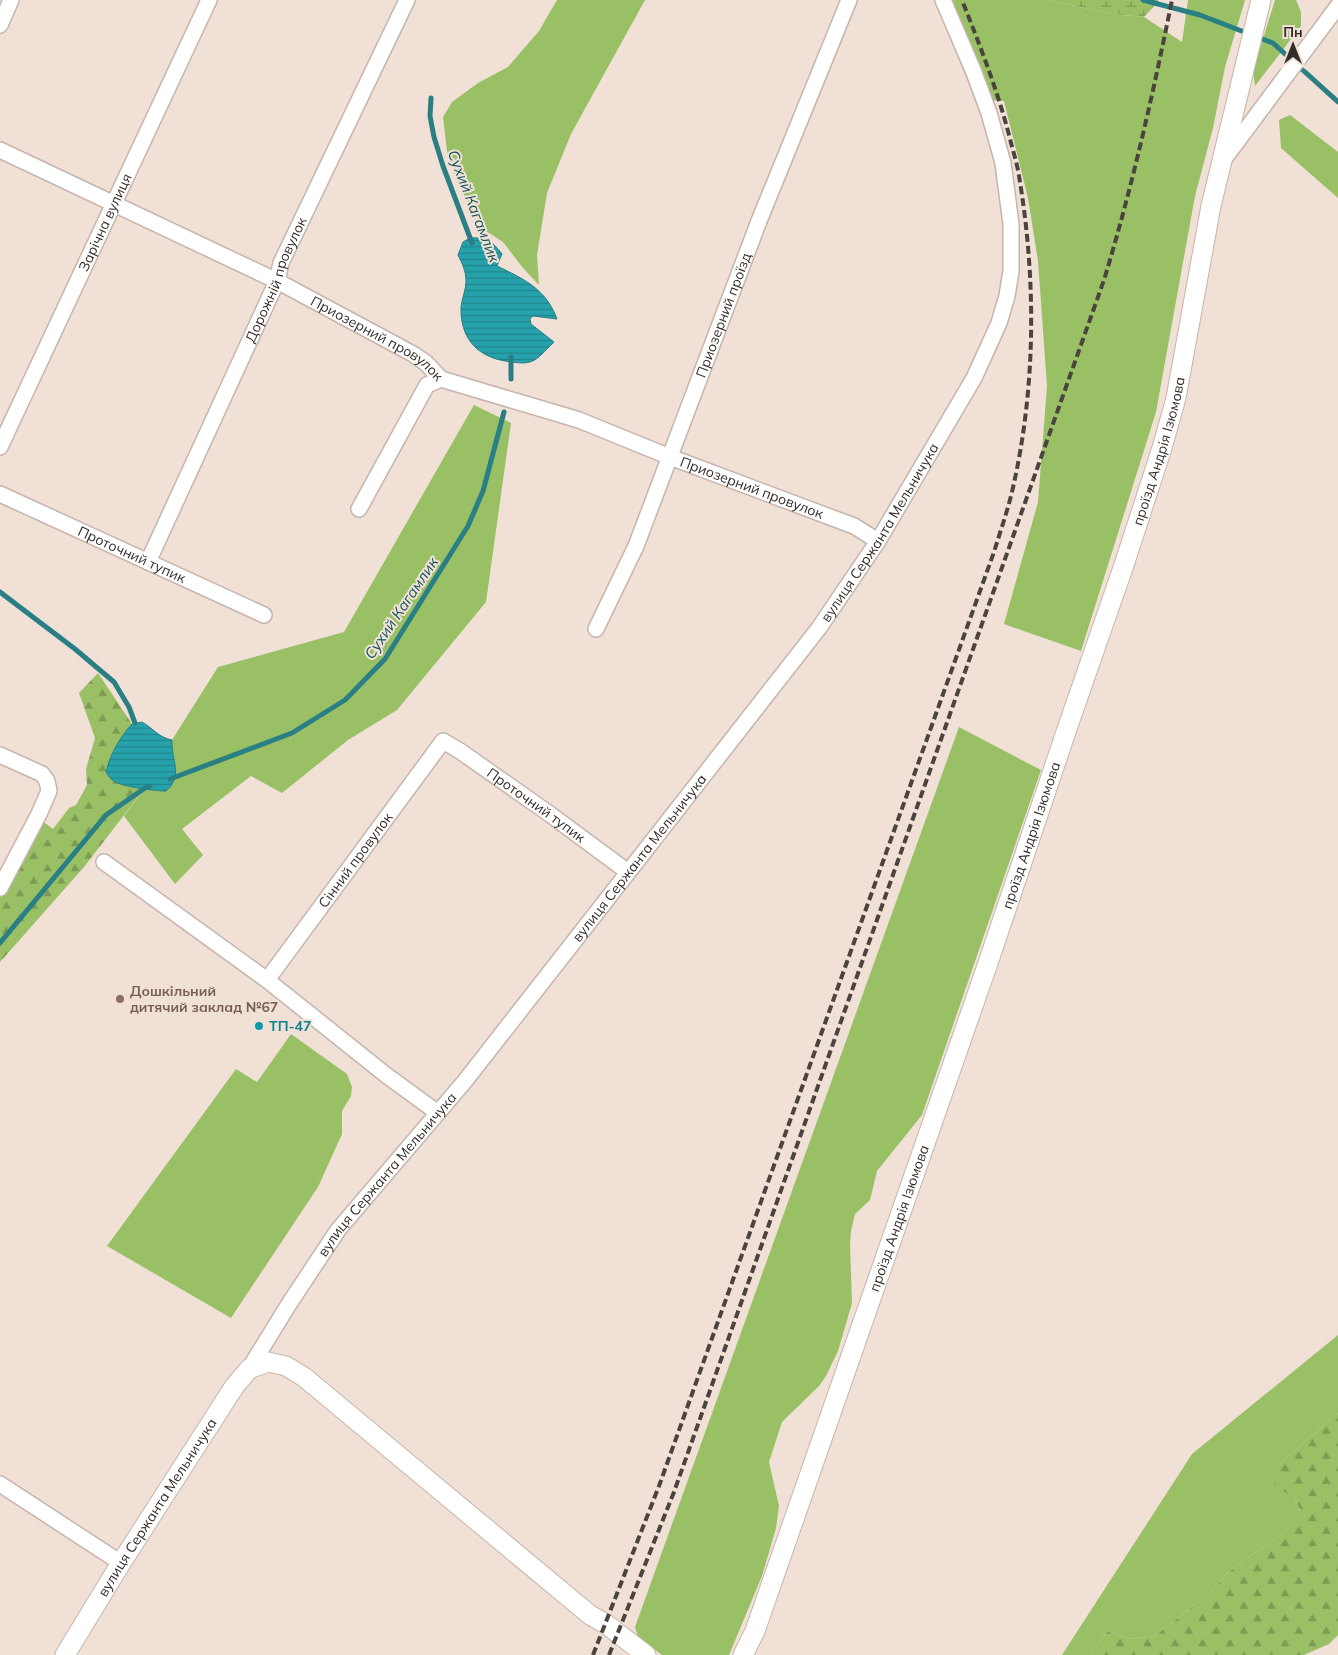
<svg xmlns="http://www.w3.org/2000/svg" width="1338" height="1655" font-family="Mulish,sans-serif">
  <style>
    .grass { fill: #99c065 }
    .forest { fill: url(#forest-firs) }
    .wetland { fill: url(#wetland-marsh) }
    .water { fill: url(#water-rules); stroke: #297f84 }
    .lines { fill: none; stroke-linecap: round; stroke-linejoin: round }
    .stream { stroke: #297f84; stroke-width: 5 }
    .minor-casing { stroke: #c5b5ac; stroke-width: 18 }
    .tertiary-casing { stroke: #c5b5ac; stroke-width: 21 }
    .minor { stroke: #fff; stroke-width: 15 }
    .tertiary { stroke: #fff; stroke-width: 19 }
    .rail { stroke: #4a433e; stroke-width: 4; stroke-dasharray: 8 4; stroke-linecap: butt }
    .education-dot { fill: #8d6e63; stroke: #f0e0d6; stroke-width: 2 }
    .culture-dot { fill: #0f9aa8; stroke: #f0e0d6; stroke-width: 2 }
    .labels { text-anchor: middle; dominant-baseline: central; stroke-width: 4; stroke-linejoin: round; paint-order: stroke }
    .street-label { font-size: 14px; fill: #332d29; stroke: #f0e0d6 }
    .education-label { font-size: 14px; font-weight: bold; fill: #785e54; stroke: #f0e0d6; text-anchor: start }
    .culture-label { font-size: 14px; font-weight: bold; fill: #0d838f; stroke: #f0e0d6; text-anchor: start }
    .water-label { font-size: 15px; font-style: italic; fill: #115559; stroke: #f0e0d6 }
  </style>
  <defs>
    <pattern id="forest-firs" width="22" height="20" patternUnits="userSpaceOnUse" patternTransform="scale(1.25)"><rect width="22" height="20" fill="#99c065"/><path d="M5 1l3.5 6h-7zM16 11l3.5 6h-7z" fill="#7d9c53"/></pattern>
    <pattern id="wetland-marsh" width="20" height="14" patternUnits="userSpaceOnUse" patternTransform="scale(1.25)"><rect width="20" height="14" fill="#99c065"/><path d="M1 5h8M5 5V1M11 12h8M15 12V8" fill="none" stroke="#7d9c53"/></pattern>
    <pattern id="water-rules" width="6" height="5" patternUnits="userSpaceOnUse" patternTransform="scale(1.25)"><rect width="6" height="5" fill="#25a2ab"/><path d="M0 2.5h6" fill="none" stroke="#21848b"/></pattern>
  </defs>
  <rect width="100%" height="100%" fill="#f0e0d6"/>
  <g class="grass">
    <path d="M557 0H645L571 134 547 193 537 255 539 285 523 268 503 242 486 231 471 209 455 176 447 151 443 117 452 102 478 83 508 67 539 31Z"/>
    <path d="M935 0H1048L1112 14 1144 17 1182 42 1188 0H1245L1225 67 1213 128 1195 196 1156 412 1081 651 1004 624 1038 502 1047 386 1038 261 1028 198 1004 101 975 99Z"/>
    <path d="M1275 0H1296L1301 12V26L1255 86 1253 71Z"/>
    <path d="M1290 115 1338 152V198L1281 148 1279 120Z"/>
    <path d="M474 405 511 423 486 602 397 710 348 740 282 793 251 776 182 829 203 855 175 884 124 816 145 788 155 791 175 768 171 751 172 740 218 667 344 632Z"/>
    <path d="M959 727 1041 770 922 1115 877 1171 870 1200 855 1214 851 1231 850 1245 852 1303 838 1351 826 1376 819 1386 782 1422 769 1462 779 1506 776 1528 762 1576 729 1655H662L638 1637 635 1627Z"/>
    <path d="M291 1034 347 1074 352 1087 351 1096 342 1111V1134L318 1187 231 1318 107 1246 236 1069 257 1082Z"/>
    <path d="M1338 1335V1413L1278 1465 1294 1496 1300 1512 1286 1531 1227 1573 1212 1591 1155 1636 1132 1639 1108 1631 1093 1650 1091 1655H1062L1192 1454Z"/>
  </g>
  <g class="forest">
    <path d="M98 673 132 724C120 737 110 754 106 772L122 785 145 788 84 867 0 962V883L39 824 45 823 53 829 69 808 76 805 87 785 86 769 95 738 79 693Z"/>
    <path d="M1338 1413V1635L1329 1644 1304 1655H1091L1093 1650 1108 1631 1132 1639 1155 1636 1212 1591 1227 1573 1286 1531 1300 1511 1294 1496 1273 1487 1278 1465Z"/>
  </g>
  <path class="wetland" d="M1048 0H1158V2L1144 17 1112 14Z"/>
  <g class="water">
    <path d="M470 238C487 237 492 241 502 254L497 266C524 279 546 289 557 319L533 316 530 319 531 324 554 342C534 362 534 366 505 361 476 356 460 337 461 307 462 298 466 290 466 281 466 271 462 263 458 255L463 242Z"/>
    <path d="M142 722C154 729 158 737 172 740 171 761 184 775 166 791 155 791 122 787 114 781 110 779 108 775 106 772 110 754 120 737 132 724Z"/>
  </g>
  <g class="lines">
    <g class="stream">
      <path d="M1143 0 1200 15 1273 43 1338 102"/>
      <path d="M431 98 430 116 434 137 443 166 472 243"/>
      <path d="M511 379V357"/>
      <path d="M0 592 75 649 114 682 129 707 135 723"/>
      <path d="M170 779 292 733 345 700 385 659 468 526 483 491 504 412"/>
      <path d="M0 943 106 815 145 788 150 786"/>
    </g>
    <g class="minor-casing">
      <g id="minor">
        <path d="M0 25 11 0"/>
        <path id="s1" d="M0 150 277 281 413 354 426 363 441 379 579 420 670 457 854 526 878 541"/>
        <path d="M1224 159 1338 6"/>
        <path id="s2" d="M0 447 209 0"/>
        <path id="s3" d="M0 494 264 615"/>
        <path d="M359 509 427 385 441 379"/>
        <path id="s4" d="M148 562 277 281 281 263 407 0"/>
        <path id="s5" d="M596 629 636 546 759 221 849 0"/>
        <path d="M0 755 42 774 47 781 49 791 39 814 0 888"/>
        <path d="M104 862 267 980 386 1075 438 1113"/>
        <path id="s6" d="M267 980 443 741 460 751 551 815 628 872"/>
        <path id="s7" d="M249 1369 289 1304 338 1230 465 1081 819 628 878 541 974 378 999 323 1007 296 1011 271V224L1003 163 989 113 973 70 943 0"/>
        <path d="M0 1484 121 1563"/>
      </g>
    </g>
    <g class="tertiary-casing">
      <g id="tertiary">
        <path id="s8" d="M65 1655 121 1563 234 1387 249 1369 268 1362 286 1366 304 1377 590 1615 606 1624 646 1655"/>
        <path id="s9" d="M743 1655 755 1631 987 966 1069 723 1123 568 1162 448 1176 398 1211 206 1261 0"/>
      </g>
    </g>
    <use href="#minor" class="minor"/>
    <use href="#tertiary" class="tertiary"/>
    <g class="rail">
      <path d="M593 1655 659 1486 994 552C1001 529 1009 507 1014 483 1036 383 1036 277 1019 176 1017 163 1013 151 1010 139 998 91 980 46 962 0"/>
      <path d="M609 1655 674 1492 1104 280C1132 188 1153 94 1172 0"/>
    </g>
  </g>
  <circle class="education-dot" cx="120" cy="999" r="5"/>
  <circle class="culture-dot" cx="259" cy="1026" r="5"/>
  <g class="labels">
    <g class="street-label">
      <text stroke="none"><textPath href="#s2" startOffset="248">Зарічна вулиця</textPath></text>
      <text stroke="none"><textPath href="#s4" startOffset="310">Дорожній провулок</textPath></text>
      <text stroke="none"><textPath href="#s5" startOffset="339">Приозерний проїзд</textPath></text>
      <text stroke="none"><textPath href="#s1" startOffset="422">Приозерний провулок</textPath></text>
      <text stroke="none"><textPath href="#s9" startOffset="1274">проїзд Андрія Ізюмова</textPath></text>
      <text stroke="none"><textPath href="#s1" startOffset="828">Приозерний провулок</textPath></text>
      <text stroke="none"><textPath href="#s7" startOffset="1049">вулиця Сержанта Мельничука</textPath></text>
      <text stroke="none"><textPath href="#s3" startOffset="145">Проточний тупик</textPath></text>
      <text stroke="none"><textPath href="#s6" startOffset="410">Проточний тупик</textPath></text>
      <text stroke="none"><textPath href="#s9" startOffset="869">проїзд Андрія Ізюмова</textPath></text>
      <text stroke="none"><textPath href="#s7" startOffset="644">вулиця Сержанта Мельничука</textPath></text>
      <text stroke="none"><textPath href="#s6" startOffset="149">Сінний провулок</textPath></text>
      <text stroke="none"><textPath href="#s7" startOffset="239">вулиця Сержанта Мельничука</textPath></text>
      <text stroke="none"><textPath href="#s9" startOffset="464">проїзд Андрія Ізюмова</textPath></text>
      <text stroke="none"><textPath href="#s8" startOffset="174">вулиця Сержанта Мельничука</textPath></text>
    </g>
    <g class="education-label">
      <text x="130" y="991">Дошкільний<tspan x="130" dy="16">дитячий заклад №67</tspan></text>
    </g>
    <g class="culture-label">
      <text x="269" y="1026">ТП-47</text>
    </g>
    <g class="water-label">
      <text transform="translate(474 206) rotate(69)">Сухий Кагамлик</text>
      <text transform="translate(401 608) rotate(-56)">Сухий Кагамлик</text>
    </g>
  </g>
  <g transform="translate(1293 45)" stroke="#f0e0d6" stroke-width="4" paint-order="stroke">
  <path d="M0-4L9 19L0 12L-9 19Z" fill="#332d29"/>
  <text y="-8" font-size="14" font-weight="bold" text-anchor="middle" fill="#332d29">Пн</text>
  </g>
</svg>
